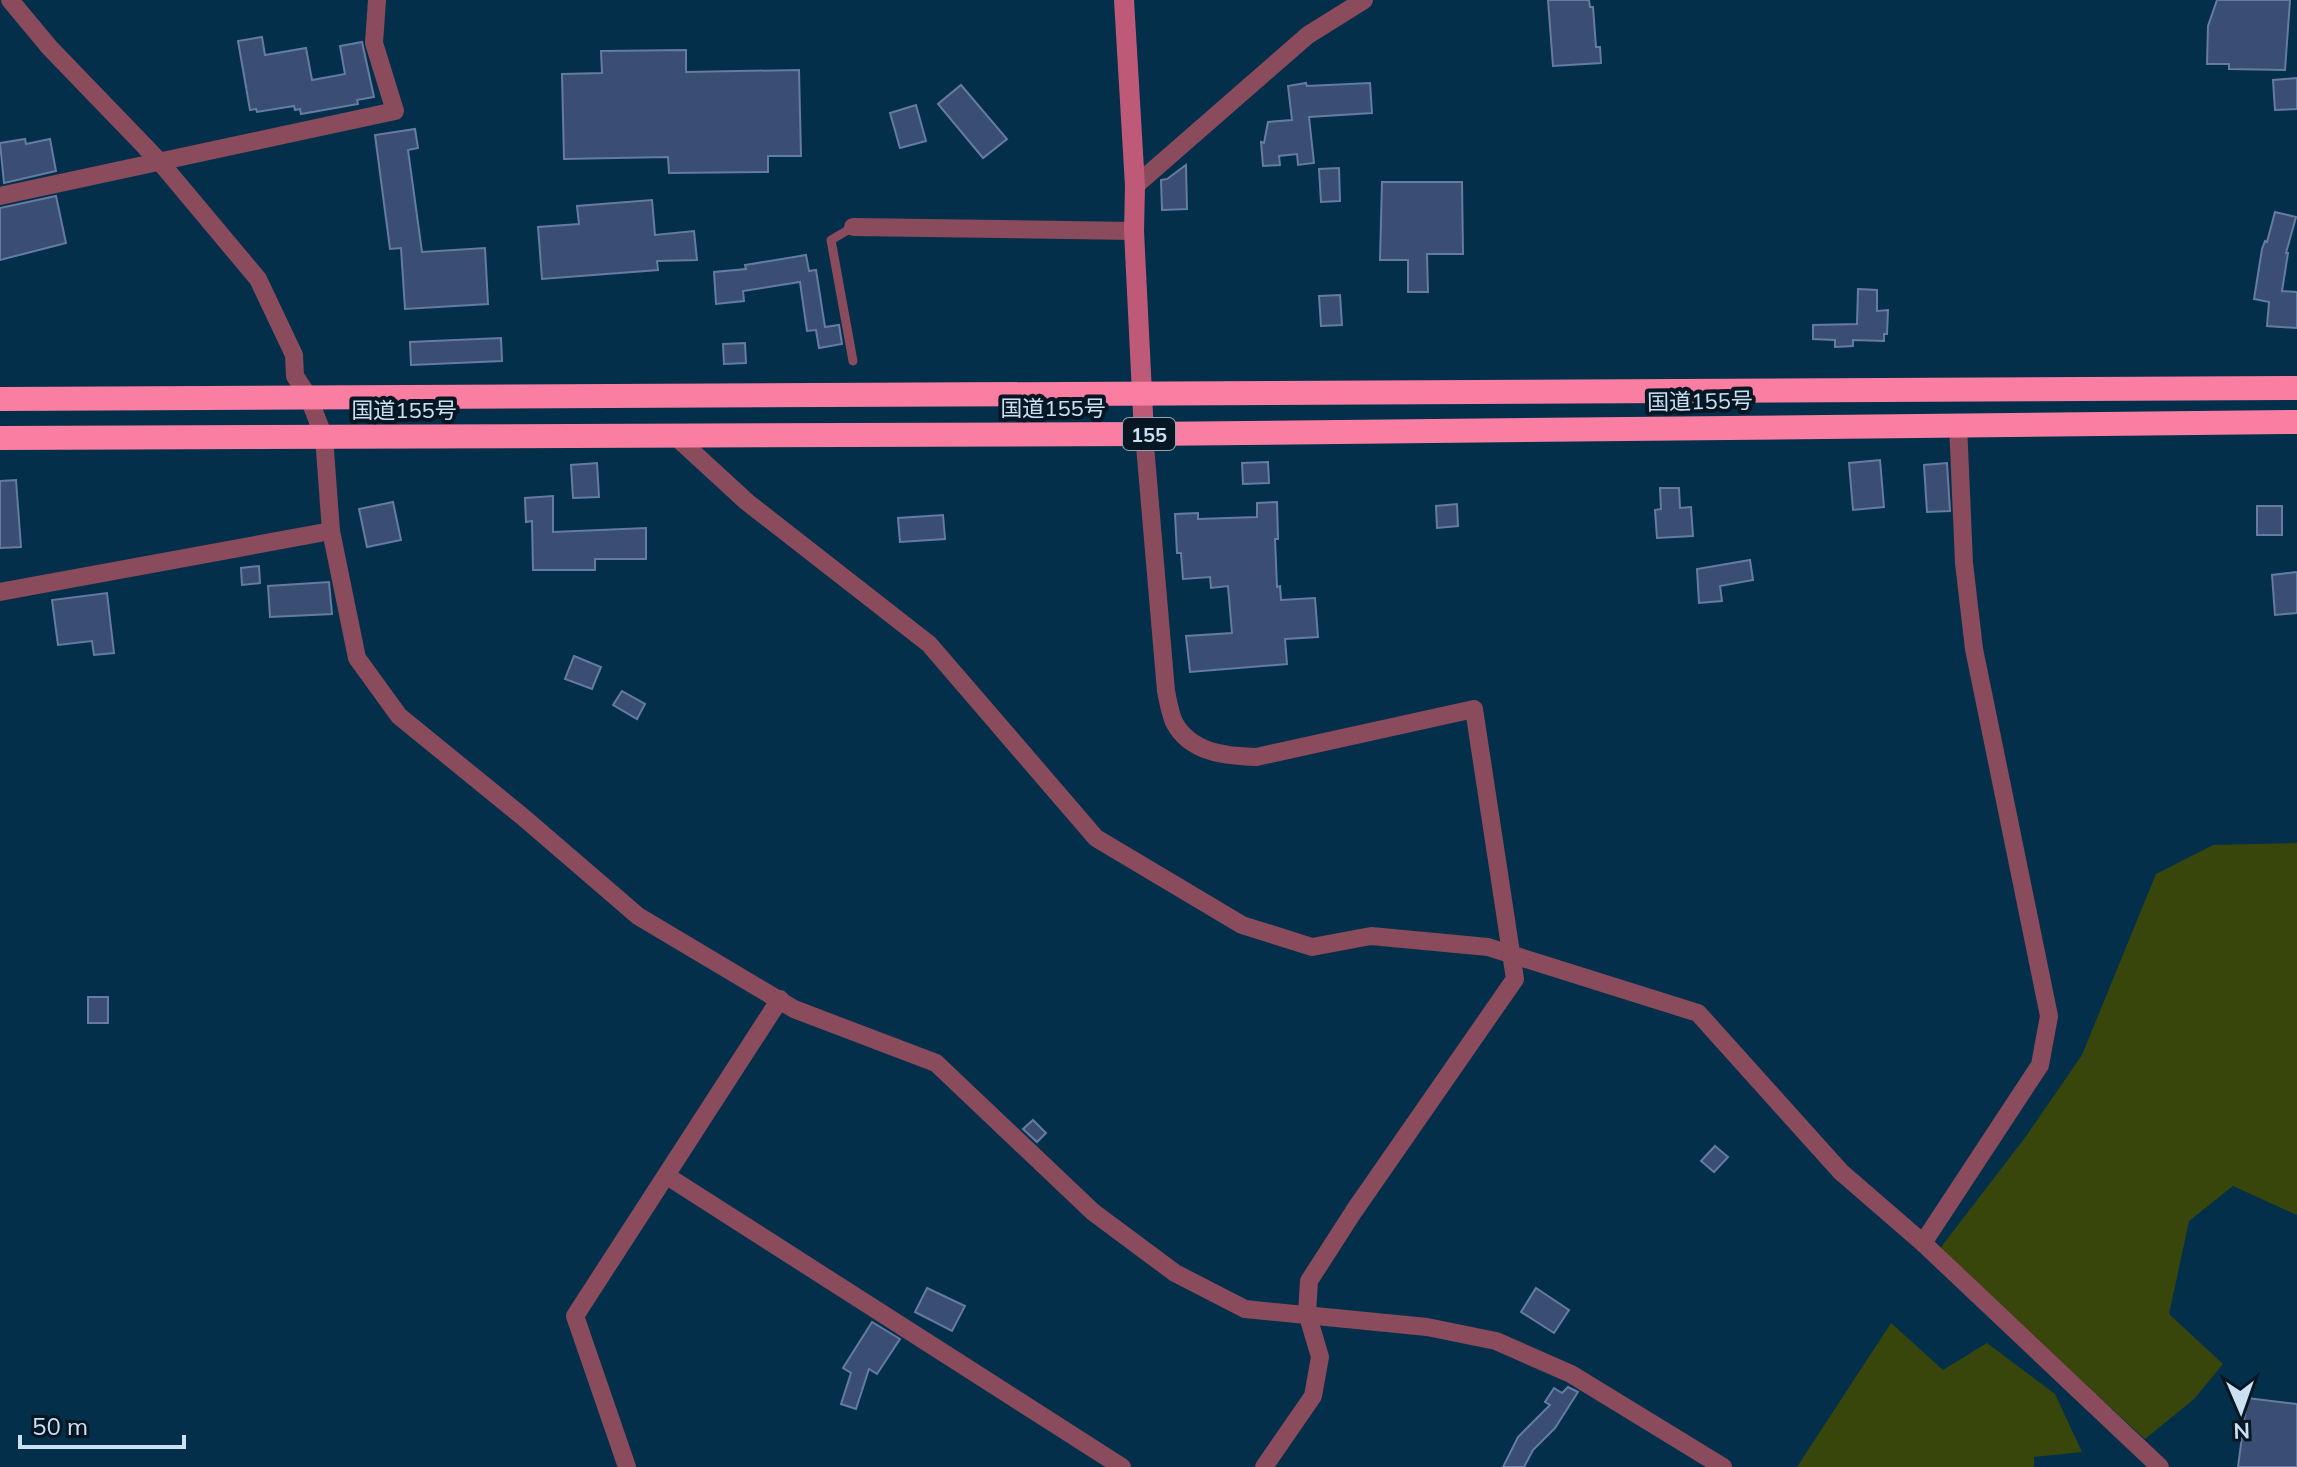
<svg xmlns="http://www.w3.org/2000/svg" width="2297" height="1467" font-family="Mulish,'Noto Sans JP',sans-serif">
  <style>
    .green { fill: #38460c }
    .building { fill: #3a4d72; stroke: #667ba2; stroke-width: 2 }
    .lines { fill: none; stroke-linecap: round; stroke-linejoin: round }
    .lane { stroke: #8a4b5d; stroke-width: 9 }
    .street { stroke: #8a4b5d; stroke-width: 18 }
    .secondary { stroke: #be5a78; stroke-width: 20 }
    .highway { stroke: #fa7da2; stroke-width: 24 }
    .labels { text-anchor: middle; dominant-baseline: central; stroke-width: 8; stroke-linejoin: round; paint-order: stroke }
    .shield { fill: #061622; stroke: #90a4b4; stroke-width: 2 }
    .shield-label { font-size: 20px; font-weight: bold; fill: #cbe1f2 }
    .street-label { font-size: 22px; fill: #cbe1f2; stroke: #061622 }
  </style>
  <rect width="100%" height="100%" fill="#042f4a"/>
  <g class="green">
    <path d="M2297 843V1215L2233 1186 2189 1221 2169 1314 2223 1364 2194 1399 2145 1439 1938 1251 2024 1139 2082 1055 2156 874 2213 845Z"/>
    <path d="M1891 1323 1943 1370 1987 1343 2055 1394 2082 1452 2034 1457V1467H1797Z"/>
  </g>
  <g class="building">
    <path d="M1548 0H1589L1590 7H1593L1596 47H1600L1601 63 1553 66Z"/>
    <path d="M2217 0H2290L2285 70 2229 69V64H2207L2208 26Z"/>
    <path d="M262 37 265 55 306 48 312 80 345 74 340 46 362 42 374 97 357 100 358 104 301 114 300 109 295 110 294 106 257 112 256 109 250 110 238 41Z"/>
    <path d="M686 50V72L799 70 801 156H768V172L669 173 668 157 564 159 562 74 602 73 601 51Z"/>
    <path d="M2297 78V109L2275 110 2273 80Z"/>
    <path d="M1306 83 1307 86 1370 83 1372 113 1309 117 1314 163 1298 165 1297 154 1279 156 1280 165 1263 166 1261 142 1264 143 1268 122 1292 120 1288 86Z"/>
    <path d="M961 85 1007 139 983 158 938 104Z"/>
    <path d="M916 105 926 141 900 148 890 113Z"/>
    <path d="M415 129 418 148 408 150 422 252 485 248 488 304 405 309 401 248 390 249 375 135Z"/>
    <path d="M25 139 26 144 50 139 56 171 4 183 0 143Z"/>
    <path d="M1186 165 1187 209 1162 210 1161 180 1167 179Z"/>
    <path d="M1339 168 1340 201 1321 202 1319 169Z"/>
    <path d="M1382 182H1462L1463 254H1427L1428 292H1408V260H1380Z"/>
    <path d="M56 196 66 243 0 260V208Z"/>
    <path d="M652 200 655 235 694 231 697 260 657 261 658 270 542 279 538 227 579 224 577 206Z"/>
    <path d="M2275 212 2296 217 2286 253H2288L2282 291 2297 292V328L2267 326 2269 302 2254 299 2262 249 2265 241 2267 242Z"/>
    <path d="M806 255 809 271 816 270 825 327 839 325 842 344 819 348 816 330 807 331 800 282 743 291 744 301 716 304 714 272 746 269 745 265Z"/>
    <path d="M1858 289 1877 290V311L1888 310 1887 334H1884V341L1853 340V346L1835 347V340L1813 339V325L1857 324Z"/>
    <path d="M1340 295 1342 325 1321 326 1319 296Z"/>
    <path d="M501 338 502 361 411 365 410 342Z"/>
    <path d="M745 343 746 363 724 364 723 344Z"/>
    <path d="M1880 460 1884 507 1853 510 1849 463Z"/>
    <path d="M1268 462 1269 483 1243 484 1242 463Z"/>
    <path d="M597 463 599 497 573 498 571 465Z"/>
    <path d="M1947 463 1950 511 1927 512 1924 465Z"/>
    <path d="M16 480 21 547 0 548V481Z"/>
    <path d="M1660 488H1679L1680 508 1691 507 1693 536 1657 538 1655 510 1661 509Z"/>
    <path d="M553 496V532L646 528V559H595V570H533L532 521 526 522 525 498Z"/>
    <path d="M393 502 401 540 367 547 359 509Z"/>
    <path d="M1277 502 1278 539H1275L1277 587 1280 586 1281 600 1315 598 1318 637 1285 639 1287 664 1190 672 1186 636 1232 633 1228 586 1211 588 1210 577 1183 579 1181 553H1177L1175 514 1198 513V519L1257 517V503Z"/>
    <path d="M1457 504 1458 526 1437 528 1436 506Z"/>
    <rect x="2257" y="506" width="25" height="29"/>
    <path d="M943 515 945 539 900 542 898 518Z"/>
    <path d="M1750 560 1753 580 1720 586 1722 601 1699 603 1697 569Z"/>
    <path d="M259 566 260 583 242 585 241 568Z"/>
    <path d="M2297 572V613L2275 615 2272 575Z"/>
    <path d="M329 582 332 614 270 617 268 586Z"/>
    <path d="M107 593 114 653 94 655 92 641 58 645 52 600Z"/>
    <path d="M574 656 601 667 592 689 565 679Z"/>
    <path d="M622 691 645 704 637 719 613 705Z"/>
    <rect x="88" y="997" width="20" height="26"/>
    <path d="M1033 1120 1046 1133 1037 1142 1023 1129Z"/>
    <path d="M1715 1146 1728 1157 1714 1172 1701 1161Z"/>
    <path d="M927 1288 965 1306 952 1331 915 1312Z"/>
    <path d="M1536 1288 1569 1310 1554 1333 1521 1312Z"/>
    <path d="M872 1322 900 1339 877 1374 869 1369 856 1409 841 1404 851 1373 843 1368Z"/>
    <path d="M1568 1387 1578 1392 1555 1428 1533 1450 1524 1467H1503L1518 1437 1550 1405 1545 1402 1554 1388 1562 1393Z"/>
    <path d="M2247 1398 2297 1404V1467H2238Z"/>
  </g>
  <g class="lines">
    <path class="lane" d="M853 361 831 240 853 227"/>
    <g class="street">
      <path d="M10 0 50 48 160 162 258 279 294 355 295 376 308 396 324 437 331 531 357 658 399 716 523 817 638 916 794 1009 936 1063 1093 1212 1175 1273 1245 1309 1427 1327 1496 1341 1571 1374 1723 1467"/>
      <path d="M1135 186 1308 35 1364 0"/>
      <path d="M0 196 395 111 374 43 377 0"/>
      <path d="M853 227 1134 231"/>
      <path d="M673 434 747 502 929 644 1096 838 1242 925 1312 947 1371 936 1488 947 1698 1013 1841 1172 1923 1243 2160 1467"/>
      <path d="M1144 434 1166 691C1168 701 1170 713 1174 722 1190 753 1226 756 1256 757L1474 709 1515 979 1354 1211 1309 1281 1307 1313 1320 1357 1313 1396 1264 1467"/>
      <path d="M0 592 331 531"/>
      <path d="M667 1176 1122 1467"/>
      <path d="M1923 1243 2040 1065 2049 1016 1974 649 1964 563 1958 424"/>
      <path d="M627 1467 575 1316 780 999"/>
    </g>
    <path class="secondary" d="M1124 0 1135 186 1134 231 1144 434"/>
    <g class="highway">
      <path d="M0 399 2297 388"/>
      <path d="M0 438 1144 434 2297 422"/>
    </g>
  </g>
  <g class="labels">
    <rect class="shield" x="1123" y="418" width="52" height="32" rx="6"/>
    <g class="shield-label">
      <text x="1149" y="434">155</text>
    </g>
    <g class="street-label">
      <text transform="translate(1700 401) rotate(-1)">国道155号</text>
      <text x="1053" y="408">国道155号</text>
      <text x="404" y="410">国道155号</text>
    </g>
  </g>
  <g transform="translate(2241 1411) rotate(178)" stroke="#061622" stroke-width="6" paint-order="stroke">
  <path d="M0-6L14 30L0 20L-14 30Z" fill="#cbe1f2"/>
  <text y="-12" font-size="22" font-weight="bold" text-anchor="middle" fill="#cbe1f2">N</text>
  </g>
  <path d="M20 1435v12h164v-12" fill="none" stroke="#cbe1f2" stroke-width="4"/>
  <text x="32" y="1435" font-size="24" fill="#cbe1f2" stroke="#061622" stroke-width="6" paint-order="stroke">50 m</text>
</svg>
